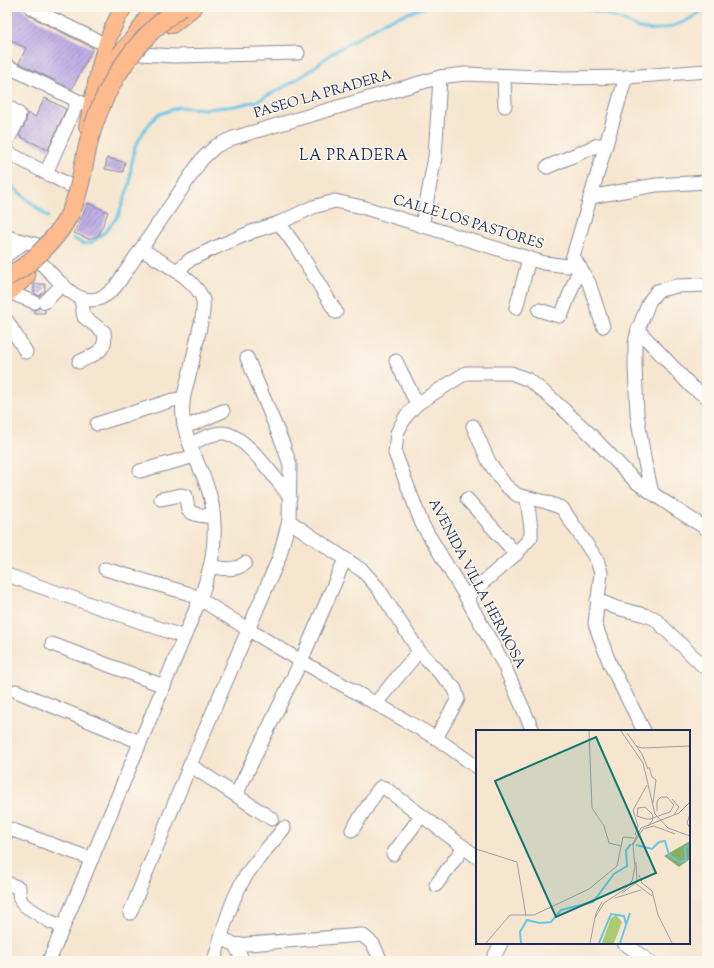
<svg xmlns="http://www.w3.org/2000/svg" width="714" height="968" font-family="'Sorts Mill Goudy',serif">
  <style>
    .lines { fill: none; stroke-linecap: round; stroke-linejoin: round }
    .stream { stroke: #69c5e7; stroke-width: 3 }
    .building { fill: url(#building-hatch) }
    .minor-casing { stroke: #888a97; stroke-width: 15 }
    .major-casing { stroke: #888a97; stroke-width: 18 }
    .highway-casing { stroke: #888a97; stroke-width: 20 }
    .minor { stroke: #fff; stroke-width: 13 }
    .major { stroke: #fcba8d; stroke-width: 16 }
    .highway { stroke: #fcba8d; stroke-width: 18 }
    .highway-bridge-casing { stroke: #888a97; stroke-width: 20; stroke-linecap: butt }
    .highway-bridge { stroke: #fcba8d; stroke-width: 18 }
    .labels { text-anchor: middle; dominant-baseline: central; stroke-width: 3; stroke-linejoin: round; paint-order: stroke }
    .street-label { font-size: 14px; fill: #1b2f5e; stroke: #fbf7ec }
    .neighbourhood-label { font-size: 15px; letter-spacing: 1px; fill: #1b2f5e; stroke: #fbf7ec }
    .inset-river { fill: none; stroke: #69c5e7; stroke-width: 2 }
    .inset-road { fill: none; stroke: #9e9da2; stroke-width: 1 }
    .view { fill: #0f766e; fill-opacity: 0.15; stroke: #0f766e; stroke-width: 2 }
    .inset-edge { fill: none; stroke: #1b2f5e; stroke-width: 2 }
  </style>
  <defs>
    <pattern id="building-hatch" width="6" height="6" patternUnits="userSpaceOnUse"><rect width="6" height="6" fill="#bdace5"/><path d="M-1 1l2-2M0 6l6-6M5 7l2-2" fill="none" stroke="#998cbd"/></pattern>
  </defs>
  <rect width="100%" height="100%" fill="#fbf7ec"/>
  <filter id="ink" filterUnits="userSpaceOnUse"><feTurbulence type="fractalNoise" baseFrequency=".025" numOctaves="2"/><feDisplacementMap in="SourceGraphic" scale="8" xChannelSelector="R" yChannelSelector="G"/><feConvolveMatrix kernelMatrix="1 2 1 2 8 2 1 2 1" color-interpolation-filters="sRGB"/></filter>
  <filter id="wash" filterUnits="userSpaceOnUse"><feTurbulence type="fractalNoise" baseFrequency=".012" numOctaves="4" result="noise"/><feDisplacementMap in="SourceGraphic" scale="16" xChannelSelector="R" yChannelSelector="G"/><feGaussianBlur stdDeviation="0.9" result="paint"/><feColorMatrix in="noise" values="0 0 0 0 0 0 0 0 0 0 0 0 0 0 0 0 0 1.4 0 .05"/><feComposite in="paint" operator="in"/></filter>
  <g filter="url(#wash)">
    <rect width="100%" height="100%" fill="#f6e6d0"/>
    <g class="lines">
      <g class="stream">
        <path d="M580 7C593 11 607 14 619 19 626 21 632 26 639 28 659 34 692 22 705 7"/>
        <path d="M7 182 48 217"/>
        <path d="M73 238 83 244 91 243 106 231 118 216 130 183 131 167 135 147 145 129 157 115 179 107 206 109 235 106 257 101 282 88 307 73 331 54 386 21 425 7"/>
      </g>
    </g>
    <g id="blocks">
      <g class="building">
        <path d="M7 7H19L24 9 27 14 45 24 93 48 72 89 19 63 26 48 7 39Z"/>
        <path d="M45 98 66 109 48 150 19 136 26 122 27 113 35 117Z"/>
        <path d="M107 158 125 162 123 172 105 169Z"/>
        <path d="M88 203 108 212 99 235 89 239 74 233Z"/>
        <path d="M34 284H45V291L39 296 34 293Z"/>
        <path d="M39 308 45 310V313H34V310Z"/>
      </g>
    </g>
  </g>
  <g filter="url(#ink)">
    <use href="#blocks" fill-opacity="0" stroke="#888a97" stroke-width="1"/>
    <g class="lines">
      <g class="minor-casing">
        <g id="minor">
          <path d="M31 7 49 17 106 45"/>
          <path d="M141 54 174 56 298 53"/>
          <path d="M7 66 86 105"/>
          <path d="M504 76 505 106"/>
          <path d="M7 106 19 114 18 121 7 141"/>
          <path d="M7 152 46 173"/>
          <path d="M547 167 598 145H606"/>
          <path d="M71 186 46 173 78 101"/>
          <path d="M590 197 656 185 707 182"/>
          <path d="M279 223 297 248 336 312"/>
          <path d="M422 226 435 157 440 77"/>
          <path d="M7 237 38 245"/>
          <path d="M7 255 25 242"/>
          <path d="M573 256 589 283 603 326"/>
          <path d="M41 263C63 284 86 320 116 286L202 159 216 146 233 138 440 77 465 74 564 78 626 77 707 71"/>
          <path d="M177 271 191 259 212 249 254 231 279 223 313 207 335 201 362 207 544 263 567 266 571 263 626 77"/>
          <path d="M8 292 34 302"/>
          <path d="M45 302 63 284"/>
          <path d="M516 308 529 259"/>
          <path d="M539 310 559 316 562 314 580 267"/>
          <path d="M7 321 26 352"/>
          <path d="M638 330 692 387 707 397"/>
          <path d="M396 361 417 404"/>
          <path d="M79 362C94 354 108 352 104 332L84 317 81 299"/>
          <path d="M97 424 173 400 183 398"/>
          <path d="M184 425 193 424 223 411"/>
          <path d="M473 426 489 462 505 485 517 495 546 502 562 508 597 560 601 573 595 624 610 664 644 731"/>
          <path d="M190 444C199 440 212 433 222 433 245 433 276 480 290 497"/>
          <path d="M140 471 195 456"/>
          <path d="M652 493 644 458 637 414 635 366V343L638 330 649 302 657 291 676 286 707 285"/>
          <path d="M161 499 181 495 186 496 188 510C195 516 205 516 213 516"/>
          <path d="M467 499 516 554"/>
          <path d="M289 521 363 571 378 588 419 651 455 689 458 699 436 738"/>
          <path d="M210 567C223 568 235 572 245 563"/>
          <path d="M105 569 187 593 200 599 249 630 301 661 436 738 477 767"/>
          <path d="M7 575 184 637"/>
          <path d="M466 597 516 554 531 537V528L527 499"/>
          <path d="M597 600 617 608 645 615 654 618 704 667"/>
          <path d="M52 644 164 686"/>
          <path d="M16 691 140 742"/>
          <path d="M376 703 419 651"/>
          <path d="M533 731 503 663 466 597 422 524 395 453 397 433 406 416 417 404 466 373H511L529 380 550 397 591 435 636 482 677 510 707 529"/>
          <path d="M190 765 272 819"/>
          <path d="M236 795 301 661 345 559"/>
          <path d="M7 828 92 859"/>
          <path d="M352 830 378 790 381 787 385 788 477 857"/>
          <path d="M393 854 421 816"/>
          <path d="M7 883 19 888C19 895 19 900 24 905L49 921 63 927"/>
          <path d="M436 885 464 847"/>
          <path d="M130 913 190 765 279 558 289 521 290 465 283 444 247 358"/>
          <path d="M228 941 235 945 243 961"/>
          <path d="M624 943 649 961"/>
          <path d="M235 945 362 935 373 944 381 961"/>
          <path d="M49 961 200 599C204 589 207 578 210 567 216 542 216 510 207 486 199 463 185 441 183 417 181 401 186 387 190 372 194 354 198 336 202 318 203 312 204 306 203 300 196 278 159 261 141 249"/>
          <path d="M214 961C221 937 227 912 238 890 248 868 269 847 284 828"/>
          <path d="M492 961 501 943"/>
        </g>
      </g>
      <g class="major-casing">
        <g id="major">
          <path d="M172 25 194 7"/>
          <path d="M110 74 120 54 140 29 153 7"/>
          <path d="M87 127C96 86 101 42 124 7"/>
        </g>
      </g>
      <g class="highway-casing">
        <path id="highway" d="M7 293 26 276"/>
      </g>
      <use href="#minor" class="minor"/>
      <use href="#major" class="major"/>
      <use href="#highway" class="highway"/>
      <g class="highway-bridge-casing">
        <path id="highway-bridge" d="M7 277C15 272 23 268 30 262 47 247 66 226 74 204 83 180 84 155 92 130 107 81 138 36 181 7"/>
      </g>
      <use href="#highway-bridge" class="highway-bridge"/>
    </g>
  </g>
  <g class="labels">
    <g class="street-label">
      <text transform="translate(323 95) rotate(-16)">PASEO LA PRADERA</text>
      <text transform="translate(468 223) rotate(17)">CALLE LOS PASTORES</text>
      <text transform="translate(476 584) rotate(62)">AVENIDA VILLA HERMOSA</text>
    </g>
    <g class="neighbourhood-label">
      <text x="354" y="156">LA PRADERA</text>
    </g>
  </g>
  <g transform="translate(476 730)">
    <rect width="214" height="214" fill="#f6e6d0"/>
    <path d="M140 185 146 192 138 213H126L135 188Z" fill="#abca71"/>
    <path d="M214 111V129L203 137 188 126Z" fill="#88ae63"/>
    <path class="inset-river" d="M160 115 176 119 183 112 189 111 193 125 204 132 210 130 209 117 214 116M45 213 44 202 51 190 63 193 75 192 85 180 117 172 138 144 151 136 150 120 155 114M123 213 135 184 148 186 150 194M144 213 154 183"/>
    <path class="inset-road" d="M113 1 116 78 128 96 133 113 145 116M145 1 167 33 179 84 192 98 214 106M151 3 166 24 172 39M160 16 166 18 214 16M173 37 176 47 180 50 177 73M196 69 203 77 198 85M214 84 211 93 214 98M172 96 176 91 177 87 176 84 169 77 162 78 161 86 170 89H174L177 88 185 85 194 82 198 75 191 67H185L181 71V81M159 105 162 96 157 80 171 55M156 115 165 98 203 83 214 72M0 119 41 132 50 186M163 145 166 153 176 161 182 185 196 213M159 153 176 166M146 163 161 152 160 132M139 168 165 160M119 188 128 173 149 159 156 151 159 137 157 115 167 99 178 96 199 104M10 213 34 185H58L113 159 141 136 147 107 158 108M114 213 120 183 126 172"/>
    <path class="view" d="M120 7 180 143 80 187 19 51Z"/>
    <rect width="214" height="214" class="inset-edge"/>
  </g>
  <rect width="714" height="968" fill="none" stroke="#fbf7ec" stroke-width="24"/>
</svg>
